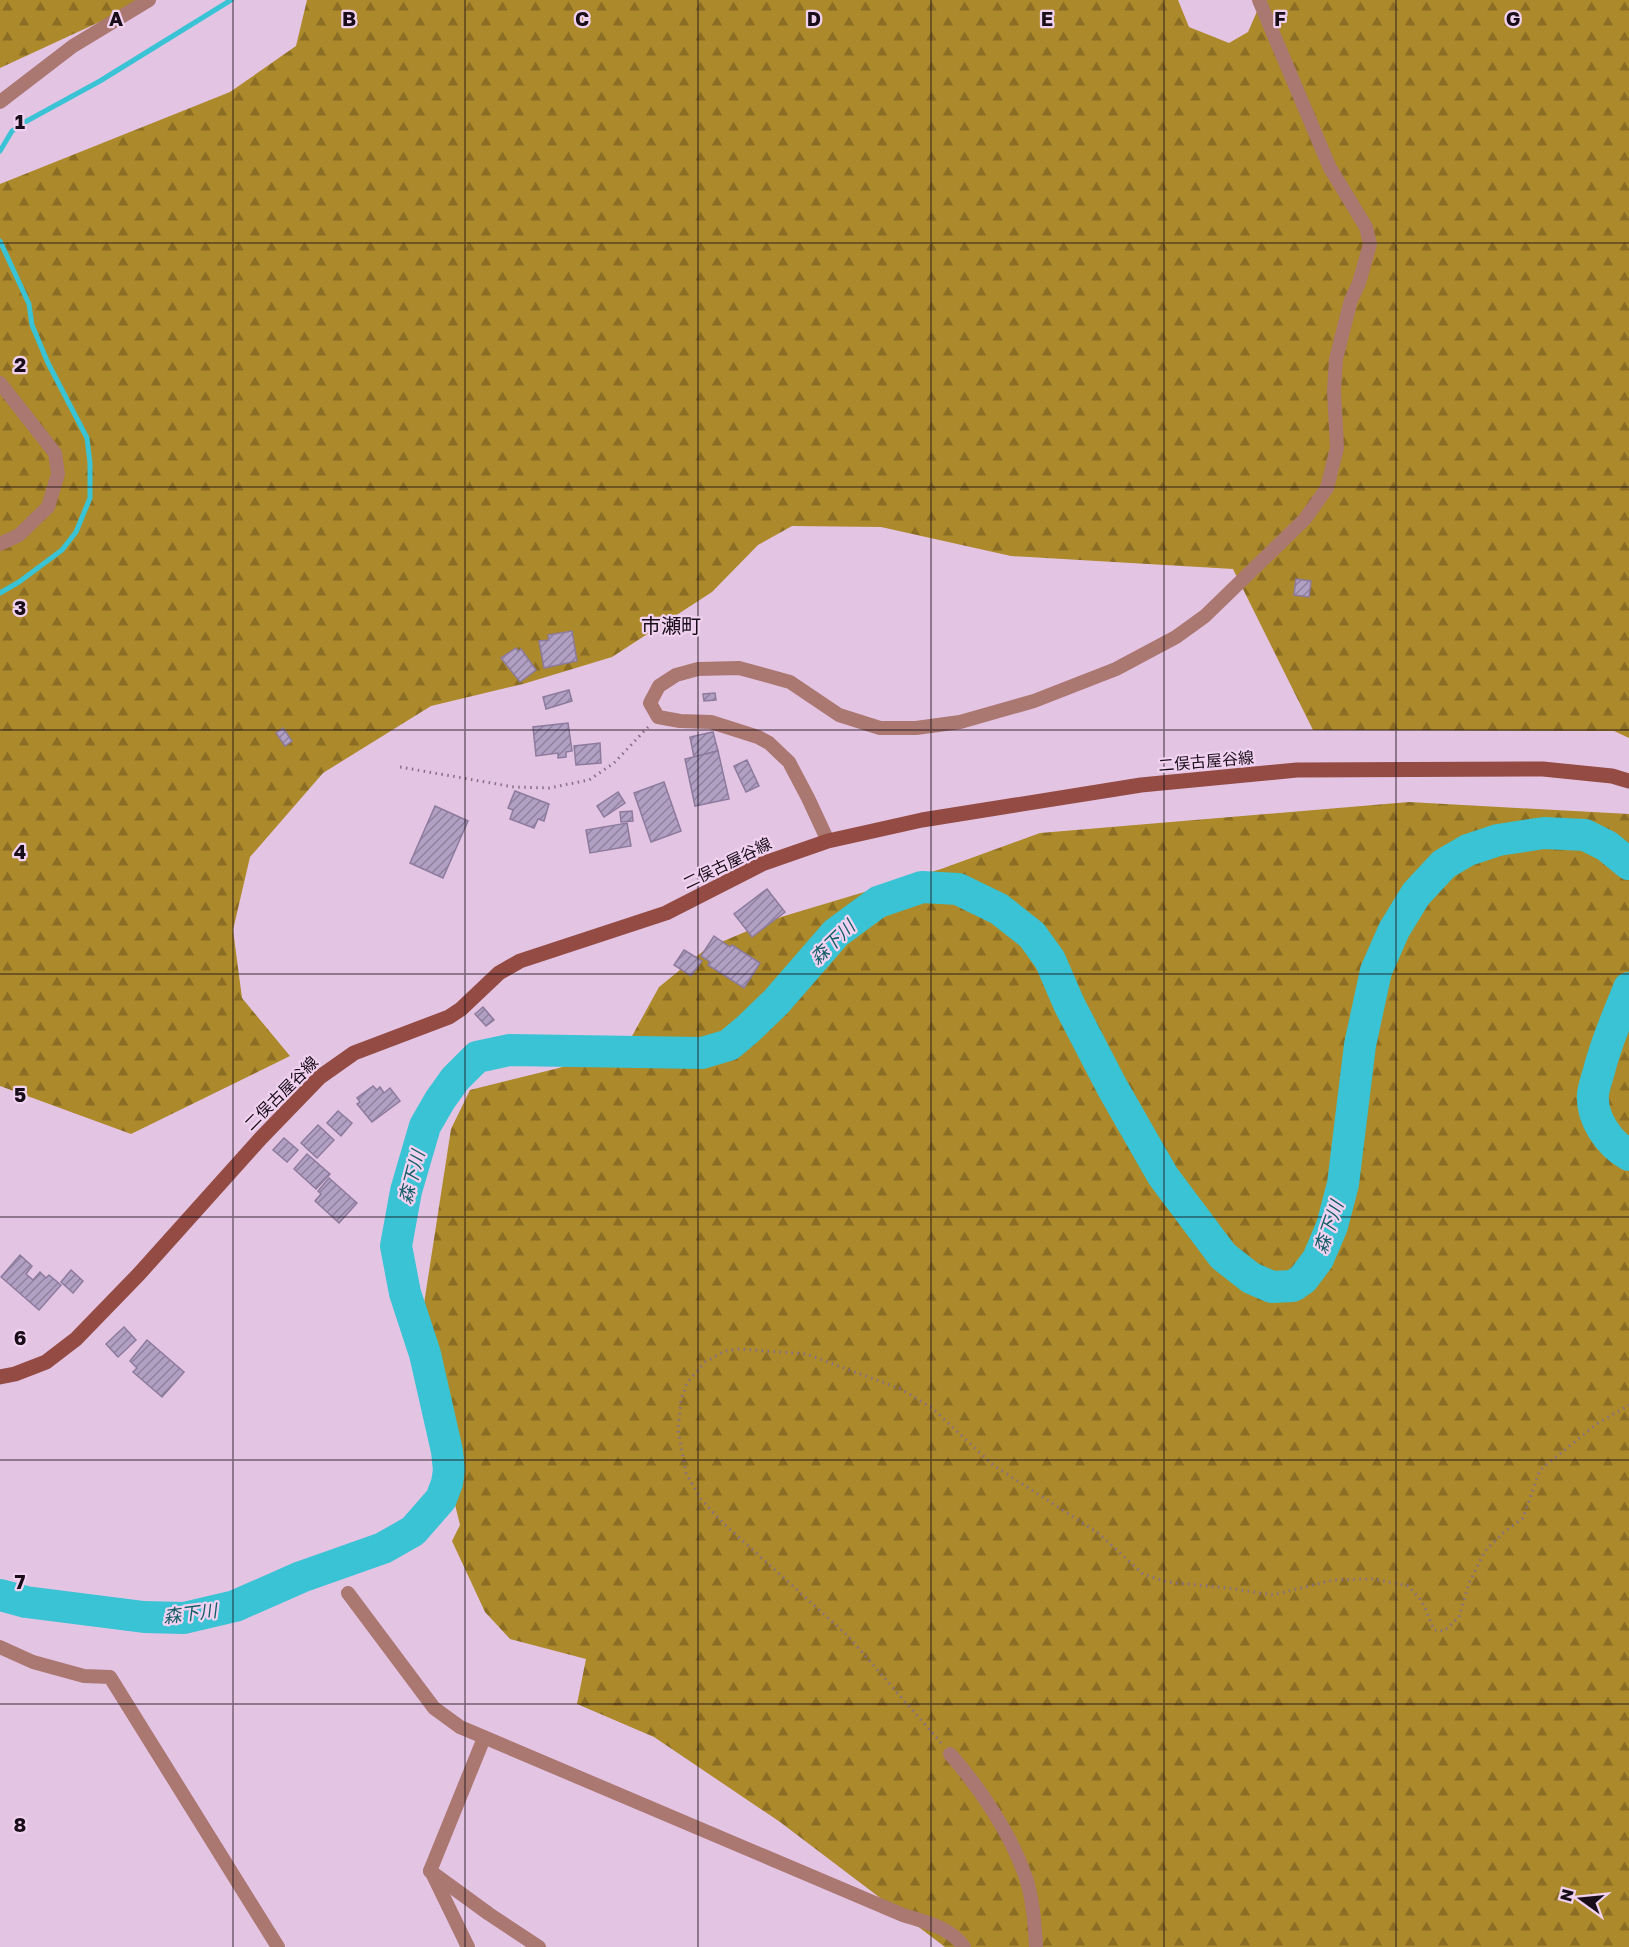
<svg xmlns="http://www.w3.org/2000/svg" width="1629" height="1947" font-family="'Golos Text','Noto Sans JP',sans-serif">
  <style>
    .forest { fill: url(#forest-firs) }
    .lines { fill: none; stroke-linecap: round; stroke-linejoin: round }
    .stream { stroke: #39c3d4; stroke-width: 5 }
    .river { stroke: #39c3d4; stroke-width: 32 }
    .building { fill: url(#building-hatch); stroke: #8c7b9d; stroke-width: 1.5 }
    .path { stroke: #877086; stroke-width: 3; stroke-dasharray: 1.5 4.5; stroke-linecap: butt }
    .minor { stroke: #aa7771; stroke-width: 14 }
    .secondary { stroke: #934b43; stroke-width: 15 }
    .grid { fill: none; stroke: #180d18; stroke-width: 1.5; stroke-opacity: 0.55 }
    .labels { text-anchor: middle; dominant-baseline: central; stroke-width: 4.5; stroke-linejoin: round; paint-order: stroke }
    .street-label { font-size: 16px; fill: #180d18; stroke: #f1d1f0 }
    .water-label { font-size: 18px; font-style: italic; fill: #125d66; stroke: #f1d1f0 }
    .quarter-label { font-size: 20px; fill: #180d18; stroke: #f1d1f0 }
    .grid-label { font-size: 20px; text-anchor: middle; font-weight: bold; fill: #180d18; stroke: #f1d1f0; stroke-width: 4.5; stroke-linejoin: round; paint-order: stroke }
  </style>
  <defs>
    <pattern id="forest-firs" width="22" height="20" patternUnits="userSpaceOnUse" patternTransform="scale(1.5)"><rect width="22" height="20" fill="#ac892b"/><path d="M5 1l3.5 6h-7zM16 11l3.5 6h-7z" fill="#8b6e24"/></pattern>
    <pattern id="building-hatch" width="6" height="6" patternUnits="userSpaceOnUse" patternTransform="scale(1.5)"><rect width="6" height="6" fill="#b1a0c3"/><path d="M-1 1l2-2M0 6l6-6M5 7l2-2" fill="none" stroke="#8f819d"/></pattern>
  </defs>
  <rect width="100%" height="100%" fill="#e4c4e3"/>
  <g class="forest">
    <path d="M0 0H147L0 68Z"/>
    <path d="M307 0H1178L1189 27 1229 43 1248 32 1262 0H1629V738L1614 731 1313 730 1233 569 1011 556 881 527 792 526 758 545 712 592 612 657 523 684 431 706 323 773 250 857 233 930 242 998 290 1056 131 1134 0 1086V184L230 92 296 46Z"/>
    <path d="M1409 802 1629 814V1947H945L780 1822 654 1737 577 1704 586 1659 510 1639 485 1612 452 1541 460 1525 417 1349 451 1129 470 1090 559 1068 626 1047 659 987 707 948 781 917 941 869 1040 833Z"/>
  </g>
  <g class="lines">
    <g class="stream">
      <path d="M0 151 12 131 25 122 100 81 231 0"/>
      <path d="M0 241 29 304 32 325 48 363 87 438 90 463V498L76 532 62 550 19 582 0 593"/>
    </g>
    <g class="river">
      <path d="M1629 988C1618 1016 1606 1042 1599 1071 1597 1078 1594 1086 1593 1094 1591 1118 1609 1144 1629 1155"/>
      <path d="M0 1595 26 1602 144 1617 184 1618 235 1606 301 1577 383 1548 413 1531 441 1499 447 1483 449 1470 447 1451 425 1354 405 1293 396 1246 406 1191 425 1126 440 1100 455 1079 477 1057 510 1050 702 1053 729 1045 748 1029 776 1002 836 933 878 902 922 887 958 889 999 909 1032 935 1050 960 1069 1004 1112 1087 1163 1176 1223 1256 1251 1278 1272 1287 1293 1286 1303 1279 1318 1259 1332 1226 1343 1184 1360 1045 1376 971 1394 930 1416 894 1444 864 1468 850 1498 840 1544 833 1585 835 1607 846 1629 864"/>
    </g>
  </g>
  <g class="building">
    <path d="M1296 579 1311 581 1309 597 1294 595Z"/>
    <path d="M572 631 577 661 544 668 539 641 549 640 548 635Z"/>
    <path d="M516 648 518 651 521 649 536 670 520 682 501 658Z"/>
    <path d="M569 690 572 701 546 709 543 697Z"/>
    <path d="M715 693 716 700 704 701 703 694Z"/>
    <path d="M568 723 572 751 566 752V757L558 758V753L536 756 533 727Z"/>
    <path d="M283 728 292 741 285 746 276 733Z"/>
    <path d="M713 732 718 751 694 757 690 737Z"/>
    <path d="M600 743 601 763 576 765 574 746Z"/>
    <path d="M718 751 729 799 695 806 685 759Z"/>
    <path d="M747 760 759 786 746 792 734 766Z"/>
    <path d="M664 782 681 831 651 842 634 793Z"/>
    <path d="M515 791 549 804 544 821 538 819 534 828 510 819 513 810 508 808Z"/>
    <path d="M618 792 625 803 604 817 597 806Z"/>
    <path d="M435 806 468 821 443 878 410 863Z"/>
    <path d="M632 811 633 821 621 822 620 812Z"/>
    <path d="M627 823 631 846 590 853 586 830Z"/>
    <path d="M767 889 785 912 752 937 734 914Z"/>
    <path d="M714 936 730 947 732 945 760 963 744 988 708 965 710 962 701 956Z"/>
    <path d="M684 950 702 961 691 976 674 965Z"/>
    <path d="M483 1007 494 1020 486 1026 475 1014Z"/>
    <path d="M373 1086 377 1090 380 1087 384 1093 390 1088 400 1101 372 1122 357 1104 360 1102 357 1098Z"/>
    <path d="M338 1111 352 1123 341 1136 327 1123Z"/>
    <path d="M318 1125 334 1140 317 1158 301 1143Z"/>
    <path d="M284 1138 298 1150 287 1162 273 1150Z"/>
    <path d="M307 1154 330 1174 316 1189 294 1169Z"/>
    <path d="M329 1178 357 1203 339 1223 315 1201 321 1194 318 1191Z"/>
    <path d="M20 1255 32 1266 26 1274 33 1280 40 1272 46 1278 49 1275 61 1285 39 1310 1 1277Z"/>
    <path d="M71 1270 83 1281 73 1293 61 1282Z"/>
    <path d="M124 1327 136 1340 118 1357 106 1344Z"/>
    <path d="M147 1340 184 1372 162 1397 133 1372 137 1368 130 1361Z"/>
  </g>
  <g class="lines">
    <g class="path">
      <path d="M400 767 514 787 549 788 589 780 614 763 648 727"/>
      <path d="M941 1743 848 1636 722 1522 701 1499 686 1473 678 1430 681 1400 687 1383 705 1362 725 1351 739 1349 806 1354 901 1389 932 1408 993 1465 1098 1533 1143 1574 1167 1582 1227 1588 1273 1595 1333 1580 1374 1579 1408 1586 1422 1601 1434 1630 1444 1631 1459 1617 1469 1583 1485 1551 1504 1532 1523 1518 1540 1470 1598 1423 1629 1405"/>
    </g>
    <g class="minor">
      <path d="M0 102 73 46 149 0"/>
      <path d="M0 383 55 453 58 474 48 507 19 535 0 544"/>
      <path d="M828 841 808 798 789 762 769 743 758 737 711 722 680 721 658 717 650 703 659 686 676 675 698 669 739 668 790 682 839 715 880 728H916L960 722 1034 701 1116 669 1176 637 1205 616 1305 519 1327 488 1337 448 1334 391 1336 359 1351 300 1359 283 1370 244 1366 227 1330 168 1259 0"/>
      <path d="M348 1593 434 1708 460 1727 903 1915C925 1922 950 1927 964 1947"/>
      <path d="M0 1647 33 1662 84 1676 110 1677 278 1947"/>
      <path d="M950 1754C980 1788 1011 1834 1026 1878 1033 1899 1035 1925 1036 1947"/>
      <path d="M430 1871 484 1738"/>
      <path d="M430 1871 489 1914 539 1947"/>
      <path d="M433 1875 468 1947"/>
    </g>
    <path class="secondary" d="M0 1377 15 1374 46 1362 76 1339 139 1274 261 1138 320 1077 354 1053 449 1017 461 1009 499 973 520 961 666 913 762 864 828 841 922 820 1141 785 1297 770 1543 769 1612 776 1629 781"/>
  </g>
  <path class="grid" d="M233 0V1947M465 0V1947M698 0V1947M931 0V1947M1164 0V1947M1396 0V1947M0 243H1629M0 487H1629M0 730H1629M0 974H1629M0 1217H1629M0 1460H1629M0 1704H1629"/>
  <g class="labels">
    <g class="street-label">
      <text transform="translate(1206 761) rotate(-5)">二俣古屋谷線</text>
      <text transform="translate(727 863) rotate(-26)">二俣古屋谷線</text>
      <text transform="translate(281 1093) rotate(-45)">二俣古屋谷線</text>
    </g>
    <g class="water-label">
      <text transform="translate(832 942) rotate(-44)">森下川</text>
      <text transform="translate(411 1177) rotate(-75)">森下川</text>
      <text transform="translate(1328 1227) rotate(-71)">森下川</text>
      <text transform="translate(190 1613) rotate(-7)">森下川</text>
    </g>
    <g class="quarter-label">
      <text x="671" y="625">市瀬町</text>
    </g>
  </g>
  <g class="grid-label">
    <text x="116" y="26">A</text>
    <text x="349" y="26">B</text>
    <text x="582" y="26">C</text>
    <text x="814" y="26">D</text>
    <text x="1047" y="26">E</text>
    <text x="1280" y="26">F</text>
    <text x="1513" y="26">G</text>
    <text x="20" y="129">1</text>
    <text x="20" y="372">2</text>
    <text x="20" y="615">3</text>
    <text x="20" y="859">4</text>
    <text x="20" y="1102">5</text>
    <text x="20" y="1345">6</text>
    <text x="20" y="1589">7</text>
    <text x="20" y="1832">8</text>
  </g>
  <g transform="translate(1581 1899) rotate(285)" stroke="#f1d1f0" stroke-width="4.5" paint-order="stroke">
  <path d="M0-4.5L10 22L0 15L-10 22Z" fill="#180d18"/>
  <text y="-9" font-size="16" font-weight="bold" text-anchor="middle" fill="#180d18">N</text>
  </g>
</svg>
